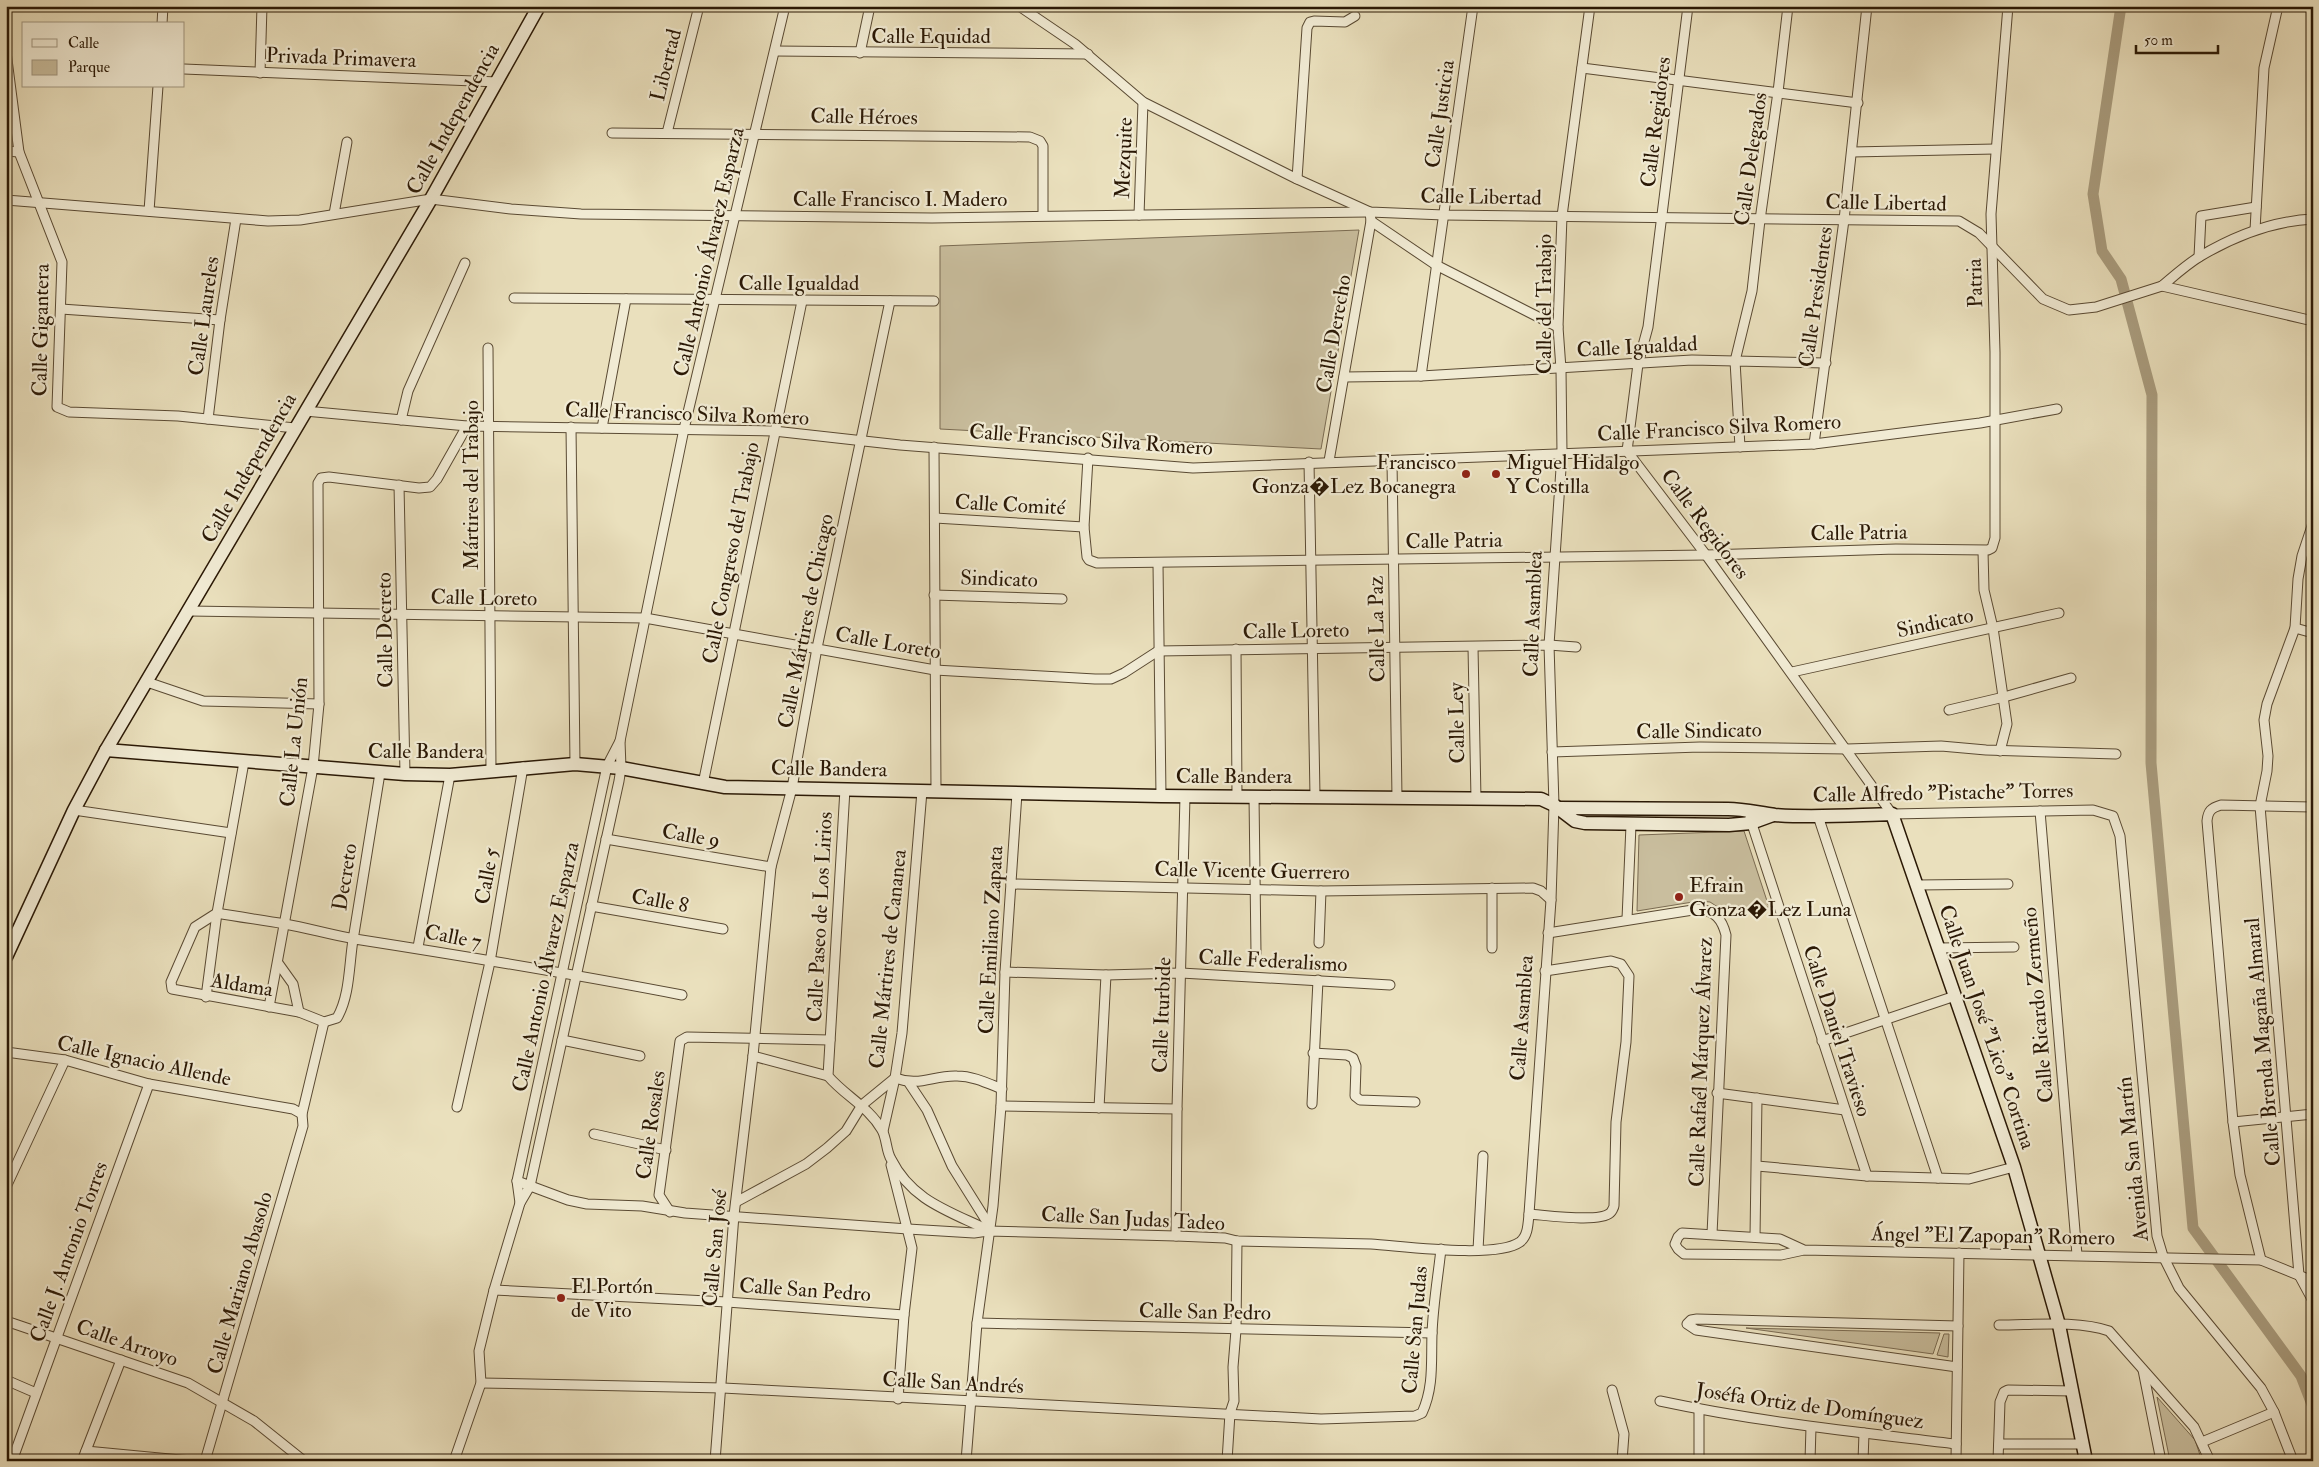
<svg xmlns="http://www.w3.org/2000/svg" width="2319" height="1467" font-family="'IM FELL Double Pica',serif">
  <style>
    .green { fill: #c9be9e; stroke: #7a6b52 }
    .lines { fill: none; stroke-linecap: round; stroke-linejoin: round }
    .canal { stroke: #a99c7e; stroke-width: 11 }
    .street-casing { stroke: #5a4a33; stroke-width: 11 }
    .secondary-casing { stroke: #2a1805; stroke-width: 15 }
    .street { stroke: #f1ebd4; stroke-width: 9 }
    .secondary { stroke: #f1ebd4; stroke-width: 12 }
    .poi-dot { fill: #8f2418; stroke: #f1ebd4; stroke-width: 2 }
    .labels { text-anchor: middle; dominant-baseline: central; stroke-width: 4.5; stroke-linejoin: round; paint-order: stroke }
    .street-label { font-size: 21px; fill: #2a1805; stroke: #f1ebd4 }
    .poi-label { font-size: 21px; fill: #2a1805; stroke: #f1ebd4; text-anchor: start }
  </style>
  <rect width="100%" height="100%" fill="#eae0bd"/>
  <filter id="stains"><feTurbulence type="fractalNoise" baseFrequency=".004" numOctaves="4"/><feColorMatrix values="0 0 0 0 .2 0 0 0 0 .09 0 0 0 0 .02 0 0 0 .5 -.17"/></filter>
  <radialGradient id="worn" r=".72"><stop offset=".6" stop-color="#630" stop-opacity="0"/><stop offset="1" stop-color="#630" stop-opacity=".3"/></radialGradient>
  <g class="green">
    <path d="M1359 230 1321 449 940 429V246Z"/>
    <path d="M1744 831 1769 907 1727 913 1710 902 1699 901 1637 911 1639 835Z"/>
    <path d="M1746 1328 1940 1333 1933 1354Z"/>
    <path d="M1944 1334H1949L1948 1357 1937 1355Z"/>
    <path d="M2157 1397 2195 1440 2202 1461H2170Z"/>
  </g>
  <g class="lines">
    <path class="canal" d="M2121 6 2093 194 2102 251 2121 279 2152 395 2151 763 2193 1228 2301 1376 2313 1407"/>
    <g class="street-casing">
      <g id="street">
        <path d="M1019 6 1075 44 1143 102 1297 179 1370 212 1444 215 1959 221 1979 233 2043 299 2069 310 2096 307 2162 286 2313 321"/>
        <path d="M1688 6 1648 327 1638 364 1627 451 1706 555 1892 814 2093 810 2113 816 2120 836 2157 1236 2163 1256 2179 1288 2261 1388 2274 1412 2293 1461"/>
        <path d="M162 24 163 6"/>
        <path d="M775 51 1088 54"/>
        <path d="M6 52 19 152 62 262 57 407 69 412 178 416 295 428"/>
        <path d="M860 53 870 6"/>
        <path d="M1582 68 1858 103"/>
        <path d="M184 69 498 82"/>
        <path d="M260 73 262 6"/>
        <path d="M612 133 1030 137 1040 141 1043 146V215"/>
        <path d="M667 133 699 6"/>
        <path d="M6 151 19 152"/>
        <path d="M1852 152 1995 149"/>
        <path d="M1297 179 1307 28 1310 22 1314 21 1345 22 1355 16"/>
        <path d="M6 200 268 221 300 220 431 199 511 209 581 214 932 218 1368 212"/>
        <path d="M149 211 158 86"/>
        <path d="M334 214 347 142"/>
        <path d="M1139 215 1143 102"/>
        <path d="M1371 221 1436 265 1558 327"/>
        <path d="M2255 230 2264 68 2278 6"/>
        <path d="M2199 257 2201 216 2256 207"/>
        <path d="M2162 286C2174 276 2186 265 2199 257 2234 236 2272 221 2313 219"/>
        <path d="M514 298 934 301"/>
        <path d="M61 309 220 320"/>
        <path d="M488 348 491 772"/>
        <path d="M1421 376 1473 6"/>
        <path d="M1344 377 1421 376 1692 360 1735 361 1752 291 1760 220 1778 92 1788 6"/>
        <path d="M305 411 467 426 774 431 900 445 1193 468 1814 444 1980 423 2057 409"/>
        <path d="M208 419 220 320 236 219"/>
        <path d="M401 420 408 391 465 263"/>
        <path d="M571 427 575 764"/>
        <path d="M602 428 626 299"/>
        <path d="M1814 444 1844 220 1867 6"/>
        <path d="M934 447 936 792"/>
        <path d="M1740 447 1735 361 1826 363"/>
        <path d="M1088 458 1084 527 1087 557 1089 560 1097 563 1706 555 1896 549 1988 550 1992 548 1995 538V352L1991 214 2008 6"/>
        <path d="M1329 461 1371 221 1370 212"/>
        <path d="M1392 461 1397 798"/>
        <path d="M1309 462 1315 796"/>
        <path d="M399 485 405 774"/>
        <path d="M935 518 1084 527"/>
        <path d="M2313 523 2302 556 2298 579 2295 628 2267 704 2264 720 2268 756 2267 771 2260 806 2299 1275 2313 1301"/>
        <path d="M1983 551 1984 590 1993 628 2007 724 2000 751"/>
        <path d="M1158 564 1161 796"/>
        <path d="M934 595 1062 599"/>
        <path d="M189 611 645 618 935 670 1095 679H1111L1124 673 1158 651 1549 645 1576 647"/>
        <path d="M2295 628 2313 633"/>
        <path d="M1473 647 1476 799"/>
        <path d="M1236 649 1237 796"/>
        <path d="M1792 672 2059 613"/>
        <path d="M147 682 203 701 319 704"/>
        <path d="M1949 710 2004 697 2071 678"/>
        <path d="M1552 752 1700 747 1847 749 1941 746 1986 750 2116 754"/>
        <path d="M380 773C371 828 362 884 353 940 349 964 350 996 337 1018L324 1022 299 1012 172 989 171 982 195 927 217 913C239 917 262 920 285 924 308 928 331 935 355 939 464 956 573 974 682 995"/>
        <path d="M703 784 802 301"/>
        <path d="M845 789 828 1076C845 1096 869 1107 882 1130 887 1139 886 1151 891 1159 912 1201 949 1211 988 1230"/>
        <path d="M1254 796 1256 953"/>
        <path d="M74 810 231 833"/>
        <path d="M2040 811 2077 1255"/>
        <path d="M1818 816 1938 1178"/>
        <path d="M1750 818 1867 1176"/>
        <path d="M606 839 771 867"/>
        <path d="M1011 884 1321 891 1533 888 1541 891 1551 900"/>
        <path d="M1917 885 2008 884"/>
        <path d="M591 906 723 929"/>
        <path d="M1627 919 1631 825"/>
        <path d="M1548 933 1699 909C1715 911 1722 919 1726 935L1712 1234"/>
        <path d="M1319 943 1321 891"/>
        <path d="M418 947 450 775"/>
        <path d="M1492 948V888"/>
        <path d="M1939 948 2014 947"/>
        <path d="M278 963 293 984 299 1012"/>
        <path d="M1005 972 1106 975 1181 973 1390 985"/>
        <path d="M206 997 217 913 244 762"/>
        <path d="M269 1007 313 767 319 704 318 483 321 478 329 477 419 488 430 487 437 479 467 426"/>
        <path d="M562 1040 640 1056"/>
        <path d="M1822 1041 1955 996"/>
        <path d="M6 1052 65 1060 149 1084 293 1109 302 1114"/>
        <path d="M1313 1053 1347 1055 1353 1058 1356 1066 1355 1096 1360 1100 1415 1102"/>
        <path d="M753 1056 828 1076"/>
        <path d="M895 1078C920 1087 933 1075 957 1076 973 1076 987 1083 1002 1089"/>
        <path d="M909 1083 927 1110 952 1166 989 1225"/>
        <path d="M1717 1093 1845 1110"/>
        <path d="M1312 1104 1318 980"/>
        <path d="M1001 1106 1177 1109"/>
        <path d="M457 1107 490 962 523 767"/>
        <path d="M1099 1108 1106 975"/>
        <path d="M2233 1122 2313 1114"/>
        <path d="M883 1131 895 1078 902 1033 922 791"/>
        <path d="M594 1134 666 1150"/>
        <path d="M891 1165 912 1248 904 1315 898 1399"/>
        <path d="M1757 1166 1867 1176 1969 1179 2014 1167"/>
        <path d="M517 1181 568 1200 587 1204 642 1206 685 1213 908 1229 974 1233 988 1231 1176 1236 1225 1238 1237 1241C1282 1242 1327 1243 1371 1244 1403 1246 1496 1259 1520 1242 1528 1236 1528 1224 1529 1214L1551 900 1554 805 1549 645 1562 454 1561 369 1558 327 1562 216 1590 6"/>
        <path d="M6 1187 65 1060"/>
        <path d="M736 1202 806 1164 827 1148 846 1131 862 1105 895 1078"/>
        <path d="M520 1203 517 1181 607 766 620 741"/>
        <path d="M670 1212 659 1195 680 1041 687 1037 830 1040"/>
        <path d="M1529 1214C1545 1215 1599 1223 1610 1213 1611 1213 1614 1207 1614 1206L1616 1122 1626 1042 1629 976 1621 964 1611 961 1545 971"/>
        <path d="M1176 1236 1177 1109 1185 796"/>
        <path d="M1755 1237 1757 1098"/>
        <path d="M1478 1250 1483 1156"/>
        <path d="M1804 1250 1780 1239 1682 1233 1678 1237 1675 1244 1678 1249 1684 1254 1781 1255 1804 1250 2261 1260 2313 1281"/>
        <path d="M2261 1260 2240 1175 2233 1122 2207 821C2208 811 2211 808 2221 805L2313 807"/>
        <path d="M494 1290 727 1302 904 1315"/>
        <path d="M6 1321 188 1383 254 1421 304 1461"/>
        <path d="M977 1323 1432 1333"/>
        <path d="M1999 1325C2032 1325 2078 1320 2109 1331L2194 1427 2210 1461"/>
        <path d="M1957 1367 1696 1330 1687 1324 1691 1320 1697 1319 1958 1326"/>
        <path d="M2143 1370 2161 1461"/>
        <path d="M6 1380 36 1393"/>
        <path d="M481 1383 723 1388 1321 1419 1415 1416 1422 1413C1434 1387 1431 1361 1432 1334 1433 1305 1438 1277 1441 1249"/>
        <path d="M1612 1390 1624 1434 1622 1461"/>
        <path d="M1660 1401C1758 1422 1857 1432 1956 1444"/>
        <path d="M1699 1409V1461"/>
        <path d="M2202 1442 2274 1412"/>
        <path d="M1999 1444H2083"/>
        <path d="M86 1451 191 1461"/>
        <path d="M12 1461 149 1084"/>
        <path d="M82 1461 121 1360"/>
        <path d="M205 1461 303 1126 302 1114 324 1022"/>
        <path d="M454 1461 481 1383 479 1351 494 1290 520 1203 530 1186 619 781 621 768 620 741 684 429 785 6"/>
        <path d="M715 1461 734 1215 753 1056 771 867 792 788 817 648 890 301"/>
        <path d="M966 1461 977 1323 993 1206 1001 1106 1005 972 1017 793"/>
        <path d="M1227 1461 1230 1413 1234 1401 1233 1367 1236 1330 1237 1241"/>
        <path d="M1810 1461 1811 1427"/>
        <path d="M1863 1461 1864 1433"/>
        <path d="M1956 1461 1959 1253"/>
        <path d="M1998 1461 2000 1402 2004 1392 2008 1390 2073 1391"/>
      </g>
    </g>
    <g class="secondary-casing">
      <g id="secondary">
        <path d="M106 750 405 774 450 775 575 764 621 768 725 787 1161 796 1541 799 1554 805 1575 821 1585 823 1729 825 1751 823 1773 815"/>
        <path d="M1558 808 1728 809C1744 809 1759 813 1775 815 1813 818 1853 815 1892 814L2014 1167 2059 1325 2086 1461"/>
        <path d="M6 957 74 810 106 750 431 199 539 6"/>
      </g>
    </g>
    <use href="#street" class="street"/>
    <use href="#secondary" class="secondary"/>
  </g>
  <g class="poi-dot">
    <circle cx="1466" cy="474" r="5"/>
    <circle cx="1496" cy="474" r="5"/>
    <circle cx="1679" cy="897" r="5"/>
    <circle cx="561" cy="1298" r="5"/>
  </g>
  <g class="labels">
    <g class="street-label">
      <text x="931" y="36">Calle Equidad</text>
      <text transform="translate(341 58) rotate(2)">Privada Primavera</text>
      <text transform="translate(666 65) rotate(-76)">Libertad</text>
      <text transform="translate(1440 114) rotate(-82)">Calle Justicia</text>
      <text transform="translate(864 117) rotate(1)">Calle Héroes</text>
      <text transform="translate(453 119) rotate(-61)">Calle Independencia</text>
      <text transform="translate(1656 122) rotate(-83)">Calle Regidores</text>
      <text transform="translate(1124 158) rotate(-88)">Mezquite</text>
      <text transform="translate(1751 159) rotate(-82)">Calle Delegados</text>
      <text transform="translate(1481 197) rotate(1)">Calle Libertad</text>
      <text x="900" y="199">Calle Francisco I. Madero</text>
      <text transform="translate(1886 203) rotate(1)">Calle Libertad</text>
      <text transform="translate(709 252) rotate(-77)">Calle Antonio Álvarez Esparza</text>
      <text x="799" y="283">Calle Igualdad</text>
      <text transform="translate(1975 283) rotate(-92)">Patria</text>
      <text transform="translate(1816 297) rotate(-82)">Calle Presidentes</text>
      <text transform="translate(1544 304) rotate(-90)">Calle del Trabajo</text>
      <text transform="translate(204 316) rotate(-82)">Calle Laureles</text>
      <text transform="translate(41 330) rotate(-89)">Calle Gigantera</text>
      <text transform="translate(1334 334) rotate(-80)">Calle Derecho</text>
      <text transform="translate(1637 347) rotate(-3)">Calle Igualdad</text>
      <text transform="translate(687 414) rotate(2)">Calle Francisco Silva Romero</text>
      <text transform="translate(1719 428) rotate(-3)">Calle Francisco Silva Romero</text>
      <text transform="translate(1091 440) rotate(4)">Calle Francisco Silva Romero</text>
      <text transform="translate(249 468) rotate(-60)">Calle Independencia</text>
      <text transform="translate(471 485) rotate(-90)">Mártires del Trabajo</text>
      <text transform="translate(1010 505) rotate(3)">Calle Comité</text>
      <text transform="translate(1705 524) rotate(53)">Calle Regidores</text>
      <text transform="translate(1859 533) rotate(-1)">Calle Patria</text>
      <text transform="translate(1454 541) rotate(-1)">Calle Patria</text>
      <text transform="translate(731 553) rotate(-79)">Calle Congreso del Trabajo</text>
      <text transform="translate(999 579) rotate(2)">Sindicato</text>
      <text transform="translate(484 598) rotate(1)">Calle Loreto</text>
      <text transform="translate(1533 614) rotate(-88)">Calle Asamblea</text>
      <text transform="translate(806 621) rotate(-79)">Calle Mártires de Chicago</text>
      <text transform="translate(1935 623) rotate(-12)">Sindicato</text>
      <text transform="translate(1377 629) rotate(-91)">Calle La Paz</text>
      <text transform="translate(385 630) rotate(-91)">Calle Decreto</text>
      <text transform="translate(1296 631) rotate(-1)">Calle Loreto</text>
      <text transform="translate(888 643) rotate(10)">Calle Loreto</text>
      <text transform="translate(1457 723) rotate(-91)">Calle Ley</text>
      <text transform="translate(1699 731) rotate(-1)">Calle Sindicato</text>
      <text transform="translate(294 742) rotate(-84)">Calle La Unión</text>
      <text x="426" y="751">Calle Bandera</text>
      <text transform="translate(829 769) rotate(1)">Calle Bandera</text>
      <text x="1234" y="776">Calle Bandera</text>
      <text transform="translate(1943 793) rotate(-1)">Calle Alfredo "Pistache" Torres</text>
      <text transform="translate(691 836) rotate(10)">Calle 9</text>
      <text transform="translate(1252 871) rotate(1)">Calle Vicente Guerrero</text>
      <text transform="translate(487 876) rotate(-80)">Calle 5</text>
      <text transform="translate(345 877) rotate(-81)">Decreto</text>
      <text transform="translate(660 901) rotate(10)">Calle 8</text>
      <text transform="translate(820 917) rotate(-87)">Calle Paseo de Los Lirios</text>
      <text transform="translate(453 937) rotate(11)">Calle 7</text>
      <text transform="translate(991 940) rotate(-87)">Calle Emiliano Zapata</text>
      <text transform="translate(888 959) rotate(-84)">Calle Mártires de Cananea</text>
      <text transform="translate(1273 961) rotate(3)">Calle Federalismo</text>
      <text transform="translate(546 967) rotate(-78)">Calle Antonio Álvarez Esparza</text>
      <text transform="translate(242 985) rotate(9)">Aldama</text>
      <text transform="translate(2038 1005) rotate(-95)">Calle Ricardo Zermeño</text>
      <text transform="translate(1162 1015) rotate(-88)">Calle Iturbide</text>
      <text transform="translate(1522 1018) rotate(-86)">Calle Asamblea</text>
      <text transform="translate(1987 1027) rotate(71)">Calle Juan José "Lico" Cortina</text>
      <text transform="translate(1837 1031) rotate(72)">Calle Daniel Travieso</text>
      <text transform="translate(2263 1042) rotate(-95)">Calle Brenda Magaña Almaral</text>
      <text transform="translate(144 1061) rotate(12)">Calle Ignacio Allende</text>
      <text transform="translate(1701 1062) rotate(-88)">Calle Rafaél Márquez Álvarez</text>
      <text transform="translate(651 1125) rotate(-82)">Calle Rosales</text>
      <text transform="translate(2133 1159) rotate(-96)">Avenida San Martín</text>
      <text transform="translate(1133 1219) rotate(3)">Calle San Judas Tadeo</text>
      <text transform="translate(1993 1236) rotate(1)">Ángel "El Zapopan" Romero</text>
      <text transform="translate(715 1248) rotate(-85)">Calle San José</text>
      <text transform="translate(69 1252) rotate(-70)">Calle J. Antonio Torres</text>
      <text transform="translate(240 1283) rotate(-74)">Calle Mariano Abasolo</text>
      <text transform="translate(805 1290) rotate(4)">Calle San Pedro</text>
      <text transform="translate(1205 1312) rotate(1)">Calle San Pedro</text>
      <text transform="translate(1415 1330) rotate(-85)">Calle San Judas</text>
      <text transform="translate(127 1343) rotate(19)">Calle Arroyo</text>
      <text transform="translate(953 1383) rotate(3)">Calle San Andrés</text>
      <text transform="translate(1810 1406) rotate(8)">Joséfa Ortiz de Domínguez</text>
    </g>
    <g class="poi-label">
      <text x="1456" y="462" text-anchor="end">Francisco<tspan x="1456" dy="24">Gonza�Lez Bocanegra</tspan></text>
      <text x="1506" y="462">Miguel Hidalgo<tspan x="1506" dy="24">Y Costilla</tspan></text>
      <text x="1689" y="885">Efrain<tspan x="1689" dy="24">Gonza�Lez Luna</tspan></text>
      <text x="571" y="1286">El Portón<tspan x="571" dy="24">de Vito</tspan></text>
    </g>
  </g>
  <rect width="2319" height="1467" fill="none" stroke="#eae0bd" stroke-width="25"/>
  <rect x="8" y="8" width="2304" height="1452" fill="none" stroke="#2a1805" stroke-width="2.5"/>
  <rect x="12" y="12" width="2294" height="1442" fill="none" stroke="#2a1805"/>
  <rect x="22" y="22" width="162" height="65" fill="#f1ebd4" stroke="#a19781"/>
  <rect x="32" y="39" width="25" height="8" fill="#f1ebd4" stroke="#a19781"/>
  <text x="68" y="48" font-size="15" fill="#2a1805">Calle</text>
  <rect x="32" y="60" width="25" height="15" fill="#c9be9e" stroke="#a19781"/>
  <text x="68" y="72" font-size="15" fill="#2a1805">Parque</text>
  <path d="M2136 45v8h82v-8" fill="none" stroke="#2a1805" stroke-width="2.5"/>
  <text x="2144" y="45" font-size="15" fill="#2a1805" stroke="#f1ebd4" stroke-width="4" paint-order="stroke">50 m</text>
  <rect width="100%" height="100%" filter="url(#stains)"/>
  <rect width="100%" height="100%" fill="url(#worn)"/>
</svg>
